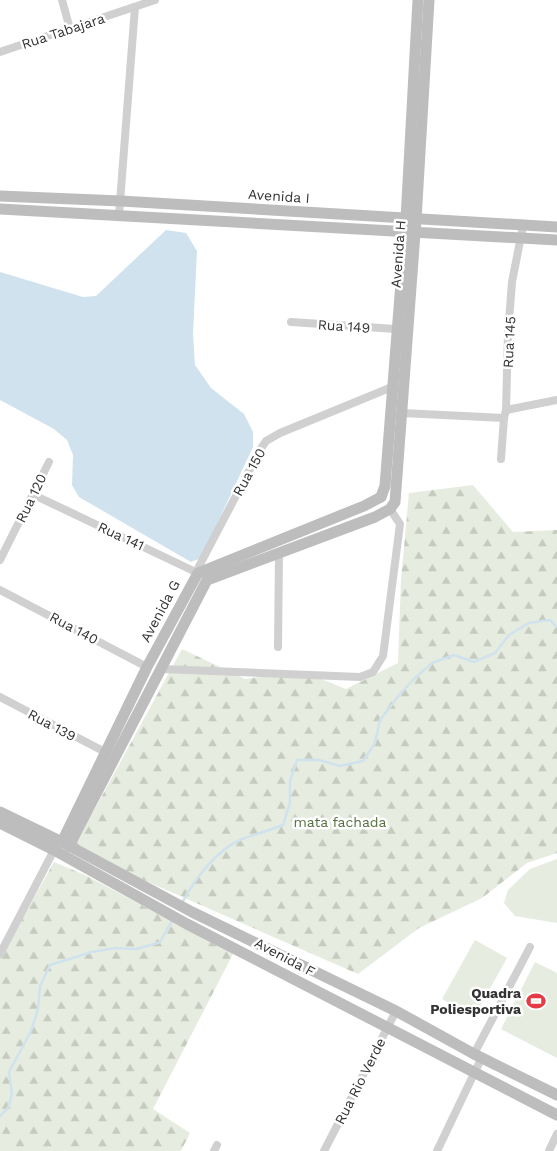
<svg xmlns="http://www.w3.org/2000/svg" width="557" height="1151" font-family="'Work Sans',sans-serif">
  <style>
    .grass { fill: #e6ecdf }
    .forest { fill: url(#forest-firs) }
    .water { fill: #cfe2ee }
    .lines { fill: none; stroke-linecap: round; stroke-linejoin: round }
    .stream { stroke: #cfe2ee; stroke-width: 2.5 }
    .street { stroke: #d0d0d0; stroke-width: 8 }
    .secondary { stroke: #bdbdbd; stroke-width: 11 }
    .labels { text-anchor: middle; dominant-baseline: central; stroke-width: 5; stroke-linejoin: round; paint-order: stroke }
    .street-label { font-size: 14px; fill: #333; stroke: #fff }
    .park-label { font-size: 14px; fill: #56703f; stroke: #fff }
    .poi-label { font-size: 14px; font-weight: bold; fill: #333; stroke: #fff; text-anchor: end }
  </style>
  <defs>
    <pattern id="forest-firs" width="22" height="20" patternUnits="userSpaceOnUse" patternTransform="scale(1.25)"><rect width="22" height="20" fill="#e6ecdf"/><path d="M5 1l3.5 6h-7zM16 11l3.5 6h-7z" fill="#c6cbc0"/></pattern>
  </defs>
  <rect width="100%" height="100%" fill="#fff"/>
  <g class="grass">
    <path d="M557 859V923L515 916 504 903 508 890 530 869Z"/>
    <path d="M475 940 507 958 474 1017 442 999Z"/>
    <path d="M535 962 557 973V1058L501 1029Z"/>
  </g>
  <g class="forest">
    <path d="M473 485 513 532 557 530V853L527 863 482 898 419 928 358 974 73 849 182 649 245 679 301 671 346 689 398 663 401 580 409 493Z"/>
    <path d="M54 862 85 875 233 954 153 1109 190 1133 181 1151H0V958Z"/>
  </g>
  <path class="water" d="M166 230 186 233 197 251 193 334 195 365 211 388 244 414 253 432V447L201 558 191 562 79 497 72 485 73 455 67 440 54 429 0 400V272L83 297 96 296Z"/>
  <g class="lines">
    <g class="stream">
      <path d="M182 903C194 880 217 849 242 839 256 834 270 830 283 825L290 803V781L297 760H319L340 766 363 761 375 743 380 720 400 694 415 678 432 663 454 655 474 662 495 653 509 635 529 623 550 620 557 627"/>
      <path d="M0 1116 8 1108 12 1094 9 1072 31 1031 38 1009 40 986 50 965 92 952 115 948 136 949 158 943 160 942 173 919"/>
    </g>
    <g class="street">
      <path d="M62 0 70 29"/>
      <path d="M0 52 155 0"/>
      <path d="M119 215 135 7"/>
      <path d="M291 322 396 329"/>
      <path d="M506 410 557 400"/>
      <path d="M402 413 504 418"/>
      <path d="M501 459 504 418 506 410 508 334 512 282 523 226"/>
      <path d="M34 495 200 574"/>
      <path d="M0 560 49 462"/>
      <path d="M196 572 260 450 266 441 280 433 392 387"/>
      <path d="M0 590 147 667"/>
      <path d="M278 647 279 552"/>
      <path d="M161 669 360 677 373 672 383 656 400 524 390 509"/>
      <path d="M0 697 105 752"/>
      <path d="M0 954 54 850"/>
      <path d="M474 1054 530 947"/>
      <path d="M214 1151 217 1145"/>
      <path d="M324 1151 396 1011"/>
      <path d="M437 1151 482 1057"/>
      <path d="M549 1151 557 1134"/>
    </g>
    <g class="secondary">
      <path d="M0 196 121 201 557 227"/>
      <path d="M0 209 557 240"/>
      <path d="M381 497 385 486 406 219 418 0"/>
      <path d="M0 812 62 842 192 912 396 1011 474 1054 557 1095"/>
      <path d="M0 823 54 850 187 924 557 1115"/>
      <path d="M62 842 147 667 198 573 364 506 381 497"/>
      <path d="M69 846 207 580 375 517 390 509 395 502 416 220 429 0"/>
    </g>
  </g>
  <defs>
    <g id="stadium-bare" transform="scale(1.5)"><path d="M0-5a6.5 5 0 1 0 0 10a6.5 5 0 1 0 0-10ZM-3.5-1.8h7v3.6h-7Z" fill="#e63946" stroke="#fff" stroke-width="2.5" paint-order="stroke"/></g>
  </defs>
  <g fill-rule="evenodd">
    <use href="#stadium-bare" x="536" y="1001"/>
  </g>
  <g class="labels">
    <g class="street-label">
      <text transform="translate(63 31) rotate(-18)">Rua Tabajara</text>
      <text transform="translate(279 196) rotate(4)">Avenida I</text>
      <text transform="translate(398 254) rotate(-86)">Avenida H</text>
      <text transform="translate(344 326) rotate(4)">Rua 149</text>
      <text transform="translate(509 342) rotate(-87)">Rua 145</text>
      <text transform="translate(249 472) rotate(-61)">Rua 150</text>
      <text transform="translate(31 498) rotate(-64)">Rua 120</text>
      <text transform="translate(121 536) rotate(25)">Rua 141</text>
      <text transform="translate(160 611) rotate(-62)">Avenida G</text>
      <text transform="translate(74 628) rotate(28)">Rua 140</text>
      <text transform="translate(52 725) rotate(28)">Rua 139</text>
      <text transform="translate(285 957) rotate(28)">Avenida F</text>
      <text transform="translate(360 1081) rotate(-63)">Rua Rio Verde</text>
    </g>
    <g class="park-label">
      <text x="340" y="822">mata fachada</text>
    </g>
    <g class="poi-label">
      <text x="521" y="993">Quadra<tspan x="521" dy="16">Poliesportiva</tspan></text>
    </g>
  </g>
</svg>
